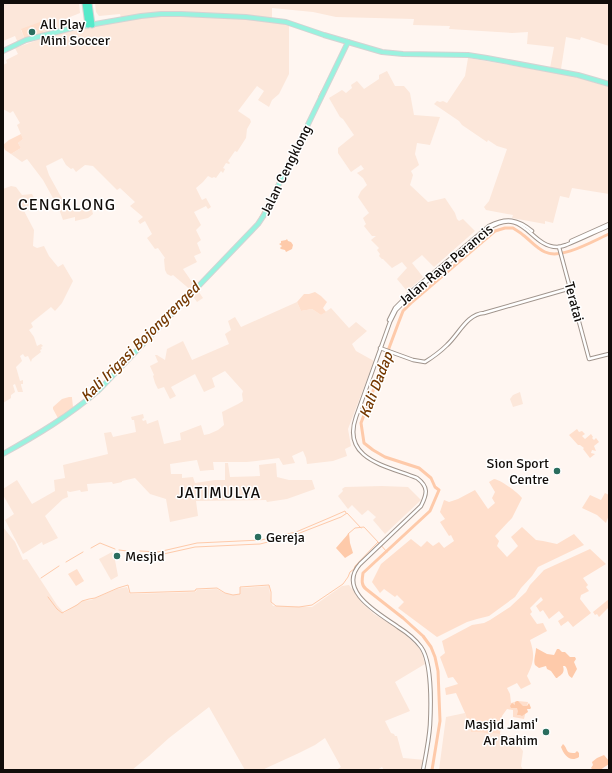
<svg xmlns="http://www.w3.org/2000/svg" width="612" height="773" font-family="Signika,sans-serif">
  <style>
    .built { fill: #fce7da }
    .green { fill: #ffdfcc }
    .water { fill: #fecaaa }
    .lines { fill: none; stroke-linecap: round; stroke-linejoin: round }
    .stream { stroke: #fecaaa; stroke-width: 1 }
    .canal { stroke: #fecaaa; stroke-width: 2 }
    .river { stroke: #fecaaa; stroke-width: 3 }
    .minor-casing { stroke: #a0948c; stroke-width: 4.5 }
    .major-casing { stroke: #d4d3d3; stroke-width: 6 }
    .highway-casing { stroke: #d4d3d3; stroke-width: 7 }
    .minor { stroke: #fff; stroke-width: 2.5 }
    .major { stroke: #9af2df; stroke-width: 4 }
    .highway { stroke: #56eaca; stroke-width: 5 }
    .poi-dot { fill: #2a6d5e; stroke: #fff; stroke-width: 1.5 }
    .labels { text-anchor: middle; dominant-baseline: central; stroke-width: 3; stroke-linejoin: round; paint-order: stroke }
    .poi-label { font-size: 14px; fill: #110d0a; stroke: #fff; text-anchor: start }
    .street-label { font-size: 14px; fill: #110d0a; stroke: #fff }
    .water-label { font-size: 15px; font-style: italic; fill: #743801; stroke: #fff }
    .quarter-label { font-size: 16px; letter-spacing: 1px; fill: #110d0a; stroke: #fff }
  </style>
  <rect width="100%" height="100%" fill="#fff6f1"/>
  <g class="built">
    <path d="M3 3H79L80 13 65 19 68 27 44 34 21 30 25 40 18 43 15 36 3 41Z"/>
    <path d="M95 3H609V46L581 37 580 40 566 37 561 69 550 68 554 47 527 44 528 32 512 33 449 29 450 26 413 25 414 19 336 17 313 12 272 8V20L289 25V74L279 94 272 100 269 107 258 100 264 91 257 86 238 111 250 119 251 122 247 129 246 138 237 152 235 151 228 161 230 163 229 164 226 163 223 168 225 169 223 173 221 171 216 178 214 177 212 178 208 176 203 182 196 188 202 200 206 198 211 207 208 209 206 206 194 212 201 225 196 230 201 240 197 243 201 253 194 256 197 262 183 269 203 298 197 302 192 295 193 292 173 275 171 276 167 274 165 270 164 259 165 258 158 248 155 249 147 238 152 234 145 221 140 224 138 221 143 217 130 206 135 202 120 188 117 190 93 166 85 165 76 172 73 168 71 169 66 165 62 158 46 166 49 175 60 195 69 208 80 209 91 207 93 214 88 218 75 221V217L63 220 59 209 43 180 27 159 22 162 11 154 21 148 18 143 23 139 17 125 20 123 13 111 10 113 3 109V65L7 63 6 60 18 54 15 48 38 40 71 31 122 21 120 14 99 16 96 12Z"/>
    <path d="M468 58 572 76 609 87V194L572 188 569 198 560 196 553 223 545 221V224L512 218 513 215 486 210 484 207 489 201 507 149 497 146 488 140 487 142 462 125 459 121 434 104 437 101 440 102 443 101 447 103 465 76Z"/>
    <path d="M387 71 395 86H404L410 93 414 115 440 117 430 145 417 143 415 154 419 165 411 171 413 175 410 185 428 202 445 198 455 213 457 219 459 221 463 219 475 231 434 267 422 255 412 263 423 277 407 291 397 279 407 268 402 262 392 268 383 259H382L379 256 380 254 377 250 379 248 371 240 376 236H372L364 226 366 224 363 218 369 213 358 197 361 191 367 185 363 178 357 173 364 169 361 165 351 172 338 153V148L354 135 343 119 340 117 329 98 342 90 346 93 352 88 351 85 357 81 364 89 379 79V75Z"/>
    <path d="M11 186 16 187 22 195 32 194 36 202 23 209 34 230 33 246 37 248 44 246 49 256 58 267 63 264 73 281 62 303 55 311 51 307 31 323 33 327 29 330 34 337 37 346 41 344 43 346 41 347 42 349 40 350 41 352 32 359 31 362 28 356 25 357 23 354 20 356 22 361 16 367 20 381 23 380V384H21V385L23 392H18L15 384 13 385 15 392 11 395V398L3 403V189Z"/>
    <path d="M297 302 301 311 312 309 321 315 331 308 349 328 356 322 367 331 352 344 356 351 374 361 348 429 351 446 345 449 347 456 333 461 307 464 306 458 303 451 292 456 295 463 283 465 279 458 247 462H213L214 470H211L200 471 197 460 170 464 171 474H182V478L193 477 195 483 215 480H225V463H228L230 477 260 476 259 465 276 463 277 477 289 480H312L315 489 287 499 267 502 266 500 196 501 198 516 170 522 166 499 150 494 135 478 122 481V482L113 484 112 482 87 484 88 491 81 492 80 490 70 492 67 491 68 497 63 499 45 516 58 538 43 545 42 542 23 554 5 520 14 514 3 495V489L17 480 32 504 55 491 54 480 65 478 63 465 108 454 104 433 111 432 113 437 136 432 134 420H132L131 417 143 414 144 418 142 419 143 421 146 420 147 424 158 420 164 444 181 440 180 433 201 425 204 435 209 434 218 430 224 425 222 412 238 404 243 401 242 394 243 391 225 371 212 378 215 387 204 392 195 374 171 387 176 396 170 399 164 387 158 389 155 383 153 376 154 375 150 366 158 362 155 355H157L165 360 167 349 183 341 192 360 229 344 225 334 231 330 228 321 235 317 241 327Z"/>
    <path d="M520 392 523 404 513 407 510 399 513 395Z"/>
    <path d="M382 486 408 487 421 500 385 534 373 520 376 517 368 510 362 515 352 505 348 509 338 496 343 491 342 489 345 487Z"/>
    <path d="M3 527 15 542 23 560 27 559 57 605 64 613 82 601 91 600 117 589 127 587 130 594 195 592 197 590 217 589 224 593 232 595 240 594V588L269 586 271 602 273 606 312 607 342 586 349 585 362 603 374 614 400 630 416 645 421 651 425 664 395 682 410 711 385 721 391 733 394 734 395 736H397L403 758 426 760 424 770H384L382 767 377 770H336L341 767 325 738 315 745 299 753 262 770H245L209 707 169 738 149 756 132 770H3Z"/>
    <path d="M112 552 115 560 118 576 111 580 99 559Z"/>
    <path d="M465 713 471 732 500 734 514 737 515 741 523 751 521 766 523 770H439L446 717Z"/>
  </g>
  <g class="green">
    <path d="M40 22 44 34 25 40 21 29Z"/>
    <path d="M21 134 23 139 18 143 21 148 11 154 5 150 3 145 9 140Z"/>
    <path d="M315 292 321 296 327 302 323 308 326 312 321 315 312 309 301 311 297 302 304 294H309Z"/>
    <path d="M69 397H72V398L73 407 80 402 81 404 59 420 53 409V407L62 399Z"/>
    <path d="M577 429 579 432 582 431 585 434 582 436 585 439 591 434 593 437 592 438 594 440 596 438 599 442 594 446 596 451 592 450 591 453 595 454 590 458 583 449 584 448 580 445H578L569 435Z"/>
    <path d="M494 479C501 480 517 492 522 498L512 518 495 536 499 541 497 546 507 557 518 546 511 537 522 527 536 540 543 541 557 544 574 534 584 545 538 567 532 576 521 588 515 597 489 616 477 619 467 622 437 637 398 608 404 602 397 595 395 597 384 589 380 593 372 582 381 564 411 539 421 547 427 541 433 546 439 542 444 548 454 541 451 535 449 536 440 522 445 519 440 512 444 500 449 502 458 499 475 490 488 509 495 503 492 498 495 492 489 482Z"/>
    <path d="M605 493 609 495V515L606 523 597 515 582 508 590 495 601 500Z"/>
    <path d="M590 549 606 564 583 578 588 585 586 587 589 591 581 595 580 599 591 613 573 627 568 621 561 626 558 621 564 617 559 611 549 619 543 610 540 612 536 606 543 600 541 597 530 608 532 612 530 614 537 624 543 623 547 631 530 640C535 655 534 662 527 676L531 684 521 689 517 683 507 688 510 694 511 703 518 701 528 702 524 719 513 717V710L507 709 502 716 500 734 471 732 465 713 456 693 446 695 445 688 458 684 453 677 448 678 440 657 445 653 442 641 472 625 484 623 490 620 510 607 526 592 530 585 544 570Z"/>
    <path d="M77 569 84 581 76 586 68 574Z"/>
    <path d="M609 599V607L599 617 597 614 595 615 593 612Z"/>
  </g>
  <g class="water">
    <path d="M287 239 288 241 291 242 293 245 292 249 286 252 285 250 281 249 280 248 282 246 279 244 281 243V241L286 240Z"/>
    <path d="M349 533 350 543 353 553 345 558 336 548Z"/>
    <path d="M536 648 547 654 554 655 557 649H559L562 652H565L570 657H575L576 659 574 662 577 669 572 678C566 675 569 670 565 666H563C565 673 562 674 557 678H556L551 671 547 669 546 666 539 668 535 665C533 661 536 653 536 648Z"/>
    <path d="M517 701H518L523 706H527L529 703 531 708 530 709H527L528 712 522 716 520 715H517L518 711 517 708H511L510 706 512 703 515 705V702Z"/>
    <path d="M563 744C568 748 565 754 575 753L577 751 579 753V757C570 763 564 755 561 747Z"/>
    <path d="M604 755 609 761V764L600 770H593L591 768 593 765 592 762 597 758Z"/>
  </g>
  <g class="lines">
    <g class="stream">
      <path d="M348 534 355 528 364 527 378 542"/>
      <path d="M91 548 100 543 115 549"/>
      <path d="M119 550 127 551"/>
      <path d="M140 551 158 552 197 543 261 540 296 532 329 518 345 511 346 513"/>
      <path d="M135 555H159L195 547 260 544 292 536 341 517 347 513 361 528"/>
      <path d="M66 562 83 552"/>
      <path d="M41 578 59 566"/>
      <path d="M48 597 57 609 62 613 77 605 82 601 89 599 95 598 118 588 128 585 130 593 195 591 196 589 217 588 225 593 233 595 240 594V587L269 585 271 592V602L276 606 299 607 312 605 343 584 348 577 350 572 354 569 355 566 378 542 387 552"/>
    </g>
    <g class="canal">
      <path d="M319 97 322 91"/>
      <path d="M289 158 294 148"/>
      <path d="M281 175 287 164"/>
      <path d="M260 218 281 176"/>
      <path d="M92 393 101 385"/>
    </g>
    <path class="river" d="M432 770 440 721 438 671 435 657 431 647 423 636 403 618 366 589C361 585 362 580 363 573L430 511 439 490 435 487 431 478 419 468 385 457 373 450 364 443 361 423 398 324 403 311 412 302 495 231 505 228H513C516 230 520 232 523 235 530 240 536 248 545 252 561 260 593 241 609 234"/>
    <g class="minor-casing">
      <g id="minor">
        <path d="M571 241 609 224"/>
        <path d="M559 247 589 359 609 354"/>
        <path d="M389 320 395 308 412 291 489 226C506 217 518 219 532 231"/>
        <path d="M380 348 413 360 425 362C433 357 441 351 447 345 459 334 467 314 484 313L571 288"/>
        <path d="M423 770C426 755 429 740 430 725 431 706 432 662 421 647 415 639 406 632 398 627 380 614 336 591 360 564L421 506C427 494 429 487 417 478 388 466 341 460 356 417L390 322 396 310 413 293 488 229C524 205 530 247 557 247 560 247 563 246 566 245 581 239 595 232 609 226"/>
      </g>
    </g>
    <g class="major-casing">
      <g id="major">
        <path d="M3 51 26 40 72 28 141 16 161 14H181L246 17 286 22 324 35 382 52 403 54 468 55 487 58 578 75 609 84"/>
        <path d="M3 454C37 435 69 416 99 390L258 224 264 215 348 42"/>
      </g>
    </g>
    <g class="highway-casing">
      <g id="highway">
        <path d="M85 3 88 25"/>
        <path d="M89 3 92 25"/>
      </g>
    </g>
    <use href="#minor" class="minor"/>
    <use href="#major" class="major"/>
    <use href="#highway" class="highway"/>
  </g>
  <g class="poi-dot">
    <circle cx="32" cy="32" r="4"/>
    <circle cx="557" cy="471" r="4"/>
    <circle cx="258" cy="537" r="4"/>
    <circle cx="117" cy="556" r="4"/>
    <circle cx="546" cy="732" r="4"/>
  </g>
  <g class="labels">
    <g class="poi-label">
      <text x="40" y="24">All Play<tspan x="40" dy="16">Mini Soccer</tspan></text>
      <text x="549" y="463" text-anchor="end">Sion Sport<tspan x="549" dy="16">Centre</tspan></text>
      <text x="266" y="537">Gereja</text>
      <text x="125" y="556">Mesjid</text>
      <text x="538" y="724" text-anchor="end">Masjid Jami'<tspan x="538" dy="16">Ar Rahim</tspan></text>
    </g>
    <g class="street-label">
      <text transform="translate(286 170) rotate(-64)">Jalan Cengklong</text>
      <text transform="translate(446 265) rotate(-40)">Jalan Raya Perancis</text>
      <text transform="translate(574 302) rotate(75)">Teratai</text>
    </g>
    <g class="water-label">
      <text transform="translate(140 342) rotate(-45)">Kali Irigasi Bojongrenged</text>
      <text transform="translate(376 385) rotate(-69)">Kali Dadap</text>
    </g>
    <g class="quarter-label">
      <text x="67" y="205">CENGKLONG</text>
      <text x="219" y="493">JATIMULYA</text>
    </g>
  </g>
  <rect width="612" height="773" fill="none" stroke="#110d0a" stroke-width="8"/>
</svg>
